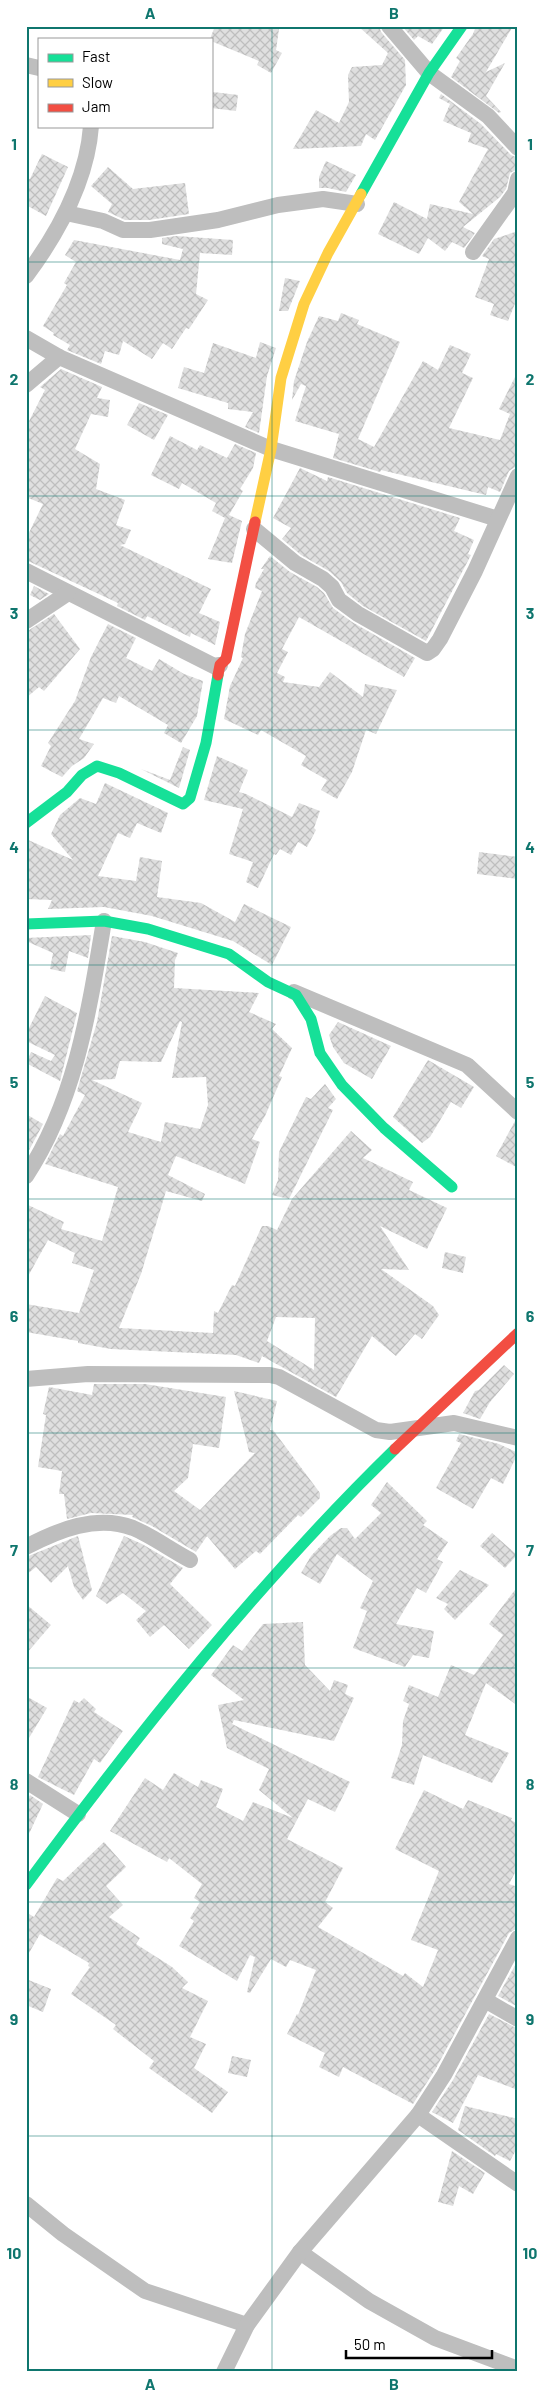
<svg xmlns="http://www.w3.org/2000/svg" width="544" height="2398" font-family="Barlow,sans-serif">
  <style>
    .building { fill: url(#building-cross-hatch); fill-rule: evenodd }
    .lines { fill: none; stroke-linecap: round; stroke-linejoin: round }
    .street { stroke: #bebebe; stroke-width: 16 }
    .fast { stroke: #16e098; stroke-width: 11 }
    .slow { stroke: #ffcf43; stroke-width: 11 }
    .jam { stroke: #f24e42; stroke-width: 11 }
    .grid { fill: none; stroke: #0f766e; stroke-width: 1; stroke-opacity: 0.55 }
    .neatline { fill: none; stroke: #0f766e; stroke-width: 2 }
    .grid-label { font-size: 16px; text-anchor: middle; font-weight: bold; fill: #0f766e }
  </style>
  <defs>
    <pattern id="building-cross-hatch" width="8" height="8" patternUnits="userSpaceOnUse" patternTransform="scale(1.25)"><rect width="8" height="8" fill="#dfdfdf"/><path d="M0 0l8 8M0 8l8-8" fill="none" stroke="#bebebe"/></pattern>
  </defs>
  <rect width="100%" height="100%" fill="#fff"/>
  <g class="building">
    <path d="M215 26H264L279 29 276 50 282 53 271 73 257 65 259 61 211 41 210 39Z"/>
    <path d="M358 26H379L381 32 405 60 406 85 375 140 366 134 361 146 293 149 316 110 339 123 349 102 348 75 352 67 382 65 388 53Z"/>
    <path d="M402 26H445L432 44 418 36 414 40Z"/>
    <path d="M476 26H513L486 72 505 63 486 96 501 112 499 113 451 77 460 61 456 58 473 34Z"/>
    <path d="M213 92 238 95 236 111 211 108Z"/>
    <path d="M441 94 481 124 511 155 518 158V169L510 173 506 189 500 197 463 227 475 233 464 248 452 242 445 251 428 238 419 254 378 234 394 202 427 219 430 204 473 214 459 202 488 149 468 142 471 133 443 121 450 104 439 98Z"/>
    <path d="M42 154 68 167 46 216 26 205V178L30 179Z"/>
    <path d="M326 161 356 175 346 192 328 188H319V177Z"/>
    <path d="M108 167 133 189 185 183 189 214 149 220H125L108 212 112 204 91 186Z"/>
    <path d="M518 231V296L508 321 490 315 494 304 475 297 489 259 482 256 494 239Z"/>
    <path d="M176 236 233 240 232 255 200 253 196 294 208 300 189 329 186 328 172 349 163 343 152 359 123 341 119 355 105 351 101 364 67 350 70 345 53 335 54 333 43 326 67 285 64 283 76 262 65 255 74 240 180 260 183 249 162 244V238Z"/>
    <path d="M285 278 300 281 288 311H279Z"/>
    <path d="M341 313 359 320 357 324 400 342 358 439 374 447 423 361 438 370 450 345 471 354 462 373 473 378 449 428 500 440 510 414 499 409 518 371V465L509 471 500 492 488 487 486 495 381 470 380 472 333 458 339 434 295 421 306 386 301 384 292 400 294 381 307 342 319 316 338 321Z"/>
    <path d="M260 342 276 348 267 376 259 433 245 427 253 412 228 409V403L178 388 184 367 204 373 213 343 256 358Z"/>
    <path d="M61 369 102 387 97 398 110 400 108 417 91 414 75 449 100 464 96 489 125 500 116 525 131 530 125 544 120 545 211 589 199 613 220 622 215 645 191 633 190 637 147 616 145 620 117 606 118 603 26 560V539L43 504 26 497V427L45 390 40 387Z"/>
    <path d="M139 403 168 415 154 440 127 425Z"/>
    <path d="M170 436 197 450 200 445 227 458 235 444 256 453 253 468 240 489 243 491 229 515 242 521 232 563 208 559 225 518 212 511 216 503 182 483 179 489 151 475Z"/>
    <path d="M300 468 327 481 328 477 460 518 454 531 474 540 468 554 471 555 426 641 363 606 347 593 341 582 329 571 301 555 282 539 291 528 273 518Z"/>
    <path d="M270 556 290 572 317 587 324 593 333 608 352 622 415 658 404 677 299 617 282 649 288 652 277 673 285 677 283 682 319 687 330 672 363 697 365 684 397 690 376 734 366 730 352 772 337 799 321 790 327 780 301 765 306 756 261 730 258 735 224 719 230 686 243 658 241 657 245 634 262 591 255 588 256 583 264 569H261Z"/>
    <path d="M34 586 49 594 40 600 30 595Z"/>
    <path d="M54 614 80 649 44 691 39 687 26 698V632Z"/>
    <path d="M108 624 136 638 126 658 152 671 159 659 184 674 203 681 197 716 181 743 164 733 168 725 119 696 116 703 103 698 79 739 94 744 84 758 72 766 62 777 41 766 51 746 48 743 75 701 91 657Z"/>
    <path d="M183 747 190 750 179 788 141 769 170 780Z"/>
    <path d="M217 756 248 770 239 792 246 794 292 817 299 803 320 811 314 828 316 830 307 847 298 842 291 855 280 849 276 855 274 854 258 888 246 882 253 862 229 854 243 809 204 800Z"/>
    <path d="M105 783 168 813 161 833 137 823 130 838 118 833 98 876 136 881 140 857 162 861 157 897 201 903 235 922 244 904 291 927 272 965 233 941 152 916 104 907 48 909 52 900 26 899V839L73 860 51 834 60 815 80 798 96 804Z"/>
    <path d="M479 852 518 857V879L477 874Z"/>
    <path d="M91 935 88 958 69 951 65 972 50 969 53 953 26 941V938Z"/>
    <path d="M112 936 145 942 178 953 175 960 174 988 259 993 249 1012 276 1024 272 1029 292 1048 279 1076 282 1077 265 1116 252 1139 260 1142 245 1184 176 1156 168 1175 205 1194 202 1201 166 1191 141 1274 119 1328 213 1333 214 1311 218 1313 232 1285 235 1286 262 1226H268L277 1230 292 1199 351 1131 372 1150 363 1158 413 1182 409 1190 447 1208 427 1249 380 1226 409 1270 381 1269 433 1306 439 1315 422 1339 415 1334 396 1356 372 1336 336 1397 262 1356 259 1363 236 1355 111 1349 78 1343V1341L26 1332V1304L79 1313 94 1270 72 1263 75 1253 48 1240 26 1280V1204L64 1222 61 1229 102 1241 118 1187 45 1164 60 1134 63 1136 85 1095 77 1091 97 1022ZM180 1021 182 1022 172 1078 206 1077 208 1105 200 1129 165 1122 161 1142 128 1132 142 1103 92 1080 115 1079 120 1061 161 1062ZM276 1317 315 1318 314 1370 267 1341Z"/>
    <path d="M45 996 77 1013 60 1081 26 1063 31 1052 51 1061 55 1055 26 1041V1034Z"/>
    <path d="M338 1022 391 1046 372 1079 344 1063 333 1047 329 1035Z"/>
    <path d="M428 1060 474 1087 461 1108 451 1102 430 1137 422 1143 393 1117Z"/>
    <path d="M325 1084 336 1099 328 1108 333 1110 289 1199 272 1195 278 1180 279 1152 306 1097 311 1099Z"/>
    <path d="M26 1114 43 1124 26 1156Z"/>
    <path d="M515 1121 518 1122V1168L496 1156Z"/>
    <path d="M445 1252 466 1257 463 1273 442 1268Z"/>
    <path d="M504 1365 514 1374 490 1402 480 1419 463 1413 475 1391 479 1390Z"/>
    <path d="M94 1384H145L226 1397 219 1448 193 1444 188 1478 174 1491 200 1510 255 1453 249 1452 234 1391 277 1401 270 1430H273L320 1493V1498L301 1517 298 1515 260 1554 256 1551 235 1569 207 1536 196 1552 152 1526 132 1517 133 1515 91 1513 67 1519 64 1494H59L62 1471 38 1467 46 1415 43 1414 49 1387 92 1395Z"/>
    <path d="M459 1434 499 1444 518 1453 503 1484 491 1478 473 1509 436 1488 461 1443 456 1441Z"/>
    <path d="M387 1482 427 1521 423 1525 448 1542 437 1559 443 1562 426 1593 417 1588 396 1624 434 1631 429 1658 413 1655 405 1667 353 1648 367 1611 360 1608 373 1581 337 1554 320 1584 301 1573 311 1556 330 1536 341 1528H347L355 1539 381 1513 371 1505Z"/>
    <path d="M492 1533 517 1555 505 1568 480 1546Z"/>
    <path d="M78 1536 92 1590 83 1600 74 1587 68 1566 51 1583 36 1567 26 1575V1557Z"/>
    <path d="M124 1536 142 1544 183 1568 170 1584 212 1625 189 1649 164 1625 150 1637 136 1620 146 1611 123 1593 107 1604 96 1596Z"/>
    <path d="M460 1570 489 1585 455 1620 444 1609 448 1604 436 1598Z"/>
    <path d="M518 1586V1706L486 1683 465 1735 509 1753 492 1783 423 1755 414 1785 391 1778 402 1745 403 1721 409 1704 403 1701 409 1685 438 1697 451 1665 474 1675 503 1635 489 1624Z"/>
    <path d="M26 1604 51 1625 26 1654Z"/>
    <path d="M303 1622 305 1665 330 1691 334 1680 348 1685 345 1694 354 1698 334 1741 234 1720 232 1724 350 1782 335 1812 308 1799 287 1839 343 1868 325 1902 333 1908 318 1927 403 1976 405 1973 423 1987 438 1950 411 1940 439 1871 395 1849 424 1790 463 1809 468 1800 512 1818 511 1820 518 1824V1867L509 1884 518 1887V1928L509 1933 435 2070 413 2104 343 2067 339 2077 319 2067 325 2053 287 2034 297 2014 298 2015 316 1970 290 1960 286 1967 271 1959 250 1993 247 1992 255 1957 250 1955 237 1981 179 1946 194 1921 190 1918 200 1902 194 1898 202 1884 169 1858 167 1862 110 1831 145 1778 163 1790 174 1773 198 1787 201 1780 223 1789 216 1807 243 1821 253 1802 293 1818 259 1790 269 1769 227 1748 218 1705 244 1700 211 1675 233 1645 242 1651 263 1624Z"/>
    <path d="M26 1696 47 1708 26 1743Z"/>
    <path d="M84 1698 96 1709 94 1712 123 1731 100 1763 94 1759 74 1795 38 1777 74 1700 79 1703Z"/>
    <path d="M30 1795 43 1804 26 1840V1802Z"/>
    <path d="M104 1842 126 1867 106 1886 123 1905 109 1917 140 1938 136 1944 172 1967 188 1982 182 1988 208 2001 190 2037 206 2044 194 2068 228 2092 212 2113 149 2068 154 2061 113 2029 116 2025 71 1994 90 1967 88 1966 89 1963 40 1934 26 1958V1912L34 1917 57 1878 63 1881Z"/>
    <path d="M518 1960V2007L498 1996Z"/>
    <path d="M26 1979 51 1989 43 2012 26 2005Z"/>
    <path d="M489 2014 518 2029V2090L478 2075 453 2123 432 2112 453 2080Z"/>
    <path d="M232 2056 251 2060 247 2077 228 2073Z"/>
    <path d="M465 2106 518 2119V2146L510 2161 496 2154 495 2156 458 2130Z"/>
    <path d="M452 2151 485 2173 473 2194 459 2186 453 2206 438 2202Z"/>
  </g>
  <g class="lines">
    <g class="street">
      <path d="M389 26 429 73 488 116 518 148"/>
      <path d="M26 65 39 68"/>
      <path d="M66 213 103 221 123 230H150L218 220 278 205 323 199 357 204"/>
      <path d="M473 252 515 193 518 179"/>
      <path d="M26 276C58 233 87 181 91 126"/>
      <path d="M26 338 59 357 271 449 498 519"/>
      <path d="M26 385 59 357"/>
      <path d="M254 529 295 563 323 579 332 587 339 600 358 614 427 653 433 649 440 639 475 571 518 476"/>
      <path d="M26 571 214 666 220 665"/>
      <path d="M26 621 68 593"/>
      <path d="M294 992 467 1065 518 1112"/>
      <path d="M26 1176C76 1100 89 1010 104 921"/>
      <path d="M26 1379 88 1374 270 1375 279 1377 376 1430 390 1432 454 1423 518 1438"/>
      <path d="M26 1547C58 1530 97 1514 133 1528 152 1536 171 1550 190 1560"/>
      <path d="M26 1781 78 1814"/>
      <path d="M485 2000 518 2019"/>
      <path d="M418 2115 518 2184"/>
      <path d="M26 2204 63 2234 145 2291 247 2325"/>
      <path d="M300 2252 369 2301 435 2338 518 2369"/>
      <path d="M224 2372 247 2325 300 2252 418 2115 444 2075 518 1938"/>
    </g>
    <g class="fast">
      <path d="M361 194 429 73 462 26"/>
      <path d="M26 823 67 792 82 775 97 766 119 773 183 804 190 798 206 743 218 675"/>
      <path d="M26 924 104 921 148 929 229 954 268 982 296 995 311 1019 320 1053 342 1085 384 1128 452 1187"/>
      <path d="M26 1885C139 1732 258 1583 395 1449"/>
    </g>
    <path class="slow" d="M255 522 271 449 281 378 304 304 328 253 361 194"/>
    <g class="jam">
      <path d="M218 675 220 665 226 659 255 522"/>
      <path d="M395 1449 518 1333"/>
    </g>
  </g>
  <path class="grid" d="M272 26V2372M26 262H518M26 496H518M26 730H518M26 965H518M26 1199H518M26 1433H518M26 1668H518M26 1902H518M26 2136H518"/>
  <rect width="544" height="2398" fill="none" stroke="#ffffff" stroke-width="55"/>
  <rect x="38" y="38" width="175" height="90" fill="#ffffff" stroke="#999999"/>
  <rect x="48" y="54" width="25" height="8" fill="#16e098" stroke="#999999"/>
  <text x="82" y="62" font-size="15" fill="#000000">Fast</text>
  <rect x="48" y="79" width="25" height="8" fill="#ffcf43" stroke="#999999"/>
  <text x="82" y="88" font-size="15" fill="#000000">Slow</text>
  <rect x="48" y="104" width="25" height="8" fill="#f24e42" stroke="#999999"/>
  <text x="82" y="112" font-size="15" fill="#000000">Jam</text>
  <path d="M346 2350v8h146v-8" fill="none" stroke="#000000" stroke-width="2.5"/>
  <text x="354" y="2350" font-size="15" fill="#000000" stroke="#ffffff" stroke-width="4" paint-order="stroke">50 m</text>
  <rect x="28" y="28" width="488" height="2342" class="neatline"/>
  <g class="grid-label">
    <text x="150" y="19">A</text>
    <text x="394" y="19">B</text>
    <text x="14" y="150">1</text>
    <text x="530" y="150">1</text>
    <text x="14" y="385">2</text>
    <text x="530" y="385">2</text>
    <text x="14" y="619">3</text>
    <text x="530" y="619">3</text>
    <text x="14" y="853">4</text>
    <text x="530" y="853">4</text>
    <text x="14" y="1088">5</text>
    <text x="530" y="1088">5</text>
    <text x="14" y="1322">6</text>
    <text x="530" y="1322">6</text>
    <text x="14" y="1556">7</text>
    <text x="530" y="1556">7</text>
    <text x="14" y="1790">8</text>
    <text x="530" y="1790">8</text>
    <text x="14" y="2025">9</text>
    <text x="530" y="2025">9</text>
    <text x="14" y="2259">10</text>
    <text x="530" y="2259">10</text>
    <text x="150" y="2390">A</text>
    <text x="394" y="2390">B</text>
  </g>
</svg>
